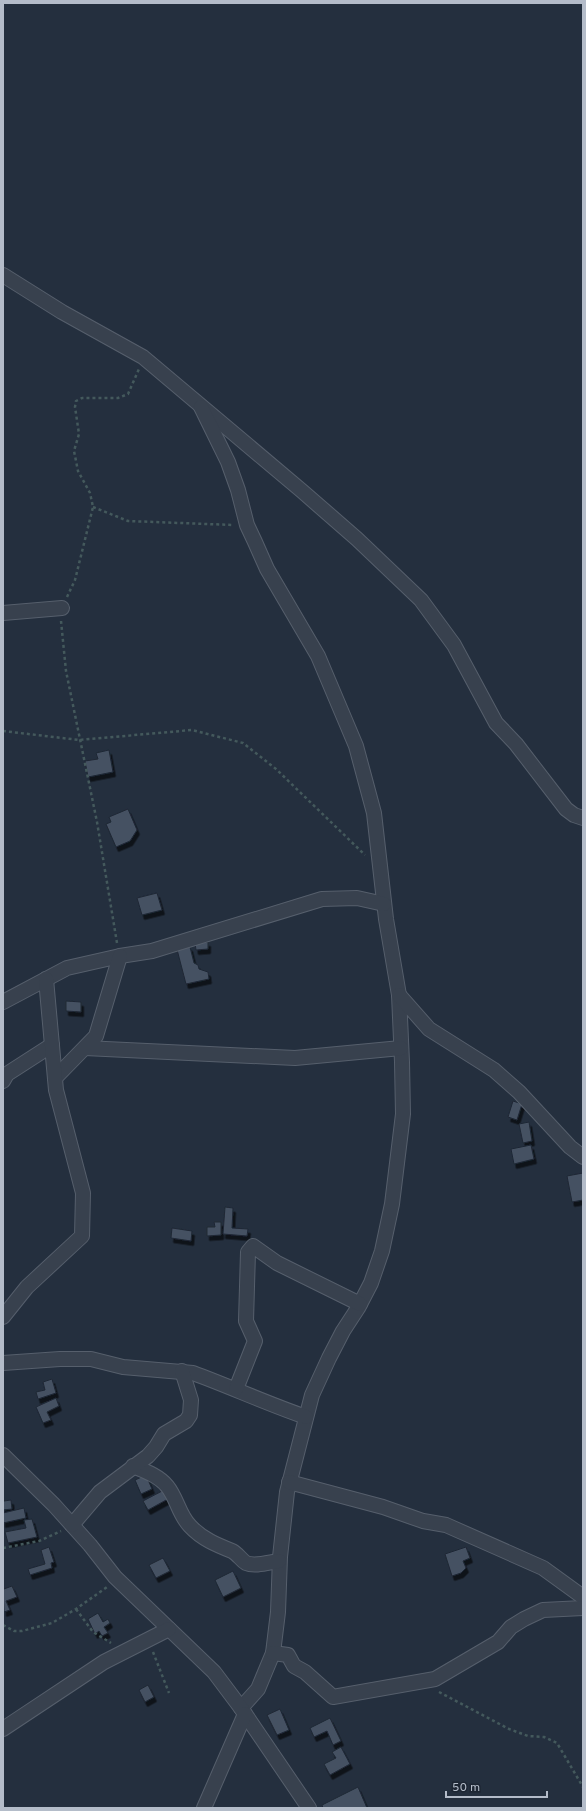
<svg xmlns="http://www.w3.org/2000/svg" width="586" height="1811" font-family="Overpass,sans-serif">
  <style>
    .building { fill: #455162; stroke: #1f2835; filter: url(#shadow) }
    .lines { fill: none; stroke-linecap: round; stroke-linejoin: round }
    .minor-casing { stroke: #565f6c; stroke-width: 16 }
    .path { stroke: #44595c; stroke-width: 2.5; stroke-dasharray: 3 3; stroke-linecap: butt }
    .minor { stroke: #38414e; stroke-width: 14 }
  </style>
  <defs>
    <filter id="shadow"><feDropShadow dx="2.5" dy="4.5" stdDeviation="0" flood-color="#0009"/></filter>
  </defs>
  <rect width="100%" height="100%" fill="#242f3e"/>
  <g class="building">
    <path d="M109 750 113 772 88 777 85 761 98 759 96 753Z"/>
    <path d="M128 809 137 830 130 841 116 847 106 824 111 822 109 817Z"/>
    <path d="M157 893 162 910 142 915 137 898Z"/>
    <path d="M174 938 190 947 194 963 198 965 199 969 208 972 209 979 186 984Z"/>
    <path d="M208 942V949L196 950 195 943Z"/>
    <path d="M66 1001 81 1002V1012L66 1011Z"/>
    <path d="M513 1101 522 1104 517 1120 508 1117Z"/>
    <path d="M529 1122 532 1141 523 1143 519 1124Z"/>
    <path d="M531 1145 534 1159 514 1164 511 1149Z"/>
    <path d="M583 1173V1200L572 1202 567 1176Z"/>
    <path d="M225 1207 233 1208 232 1228 248 1229 247 1236 223 1234Z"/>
    <path d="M214 1222H221V1235L207 1236V1227H215Z"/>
    <path d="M172 1228 192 1231 191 1241 171 1238Z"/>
    <path d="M52 1379 56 1393 38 1399 36 1392 45 1390 43 1382Z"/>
    <path d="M56 1398 59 1406 47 1412 51 1420 43 1423 36 1407Z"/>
    <path d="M146 1475 152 1489 141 1494 135 1480Z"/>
    <path d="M164 1490 168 1499 148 1510 143 1501Z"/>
    <path d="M3 1499 4 1501 11 1500 12 1509 3 1510Z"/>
    <path d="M24 1508 26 1518 3 1523V1513Z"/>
    <path d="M32 1519 37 1537 8 1543 5 1532 26 1528 24 1520Z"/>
    <path d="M49 1547 54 1562 51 1563 52 1568 30 1575 28 1569 45 1564 41 1550Z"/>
    <path d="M466 1547 470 1558 463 1561 466 1568 461 1573 452 1576 445 1554Z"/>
    <path d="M163 1558 170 1571 156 1578 149 1565Z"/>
    <path d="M233 1571 241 1588 223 1597 215 1580Z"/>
    <path d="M12 1586 17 1597 6 1601 10 1610 4 1612 3 1588 4 1589Z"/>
    <path d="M98 1613 103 1622 108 1619 110 1623 104 1627 108 1633 102 1636 99 1631 95 1634 88 1619Z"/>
    <path d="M148 1685 154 1697 145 1702 139 1690Z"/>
    <path d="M280 1709 289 1730 277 1735 267 1715Z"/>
    <path d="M330 1718 341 1741 333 1745 327 1731 314 1737 310 1728Z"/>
    <path d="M341 1747 350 1764 330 1775 324 1764 336 1758 332 1752Z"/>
    <path d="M358 1787 367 1808H323L322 1805Z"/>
  </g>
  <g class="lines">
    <g class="minor-casing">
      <g id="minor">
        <path d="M3 275 62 312 143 357 302 491 357 539 421 600 454 645 496 723 516 744 566 809 574 815 583 818"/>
        <path d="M201 407 228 462 238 490 247 525 255 542 267 569 318 656 356 746 374 813 386 919 399 995 402 1062 403 1114 392 1204 382 1251 371 1283 358 1308 343 1331 329 1358 312 1395 287 1492 280 1557 278 1612 273 1653 258 1689 241 1708"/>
        <path d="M3 613 62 608"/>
        <path d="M399 995 429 1029 494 1070 519 1092 570 1147 583 1157"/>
        <path d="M3 1002 67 968 120 956 152 951 322 899 357 898 384 904"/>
        <path d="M85 1048 295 1058 401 1048"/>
        <path d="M55 1078 96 1036 120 956"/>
        <path d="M3 1081 7 1074 52 1045"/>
        <path d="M3 1317 27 1287 82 1236 83 1193 56 1090 46 979"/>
        <path d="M3 1363 60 1359H91L123 1367 193 1373C231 1387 268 1404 306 1417"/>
        <path d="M236 1389 255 1341 246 1321 248 1252 253 1246 277 1263 360 1304"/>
        <path d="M3 1455 54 1505 90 1545 115 1577 214 1672 241 1708 309 1808"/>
        <path d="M133 1466C145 1471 159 1476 167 1486 177 1498 179 1515 190 1526 202 1539 217 1545 232 1551 238 1554 241 1560 246 1563 255 1567 270 1562 279 1561"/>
        <path d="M289 1482 383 1507 423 1521 446 1525 543 1568 583 1597"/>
        <path d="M72 1525 100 1492 148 1456 156 1447 164 1434 186 1421 190 1415 191 1400 182 1371"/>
        <path d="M273 1653 288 1655 294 1666 305 1672 333 1697 435 1679 498 1642 511 1627 524 1619 543 1610 583 1608"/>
        <path d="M3 1729 104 1662 169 1629"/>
        <path d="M204 1808 245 1714"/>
      </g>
    </g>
    <g class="path">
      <path d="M93 507 128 521 233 525"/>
      <path d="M67 597 75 580 93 507 90 493 78 471 74 451 79 434 75 407 76 401 82 398H118L128 394 139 369"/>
      <path d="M61 621 66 671 97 822 117 943"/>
      <path d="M3 731 79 740 192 730 243 743 276 769 365 855"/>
      <path d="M3 1548 39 1541 61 1531"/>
      <path d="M76 1609 93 1632 111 1643"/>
      <path d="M3 1625 14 1631H22L52 1623 76 1609 107 1587"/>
      <path d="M153 1652 169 1693"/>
      <path d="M439 1692 509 1729 528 1736 544 1737 557 1743 583 1787"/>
    </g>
    <use href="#minor" class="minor"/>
  </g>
  <rect width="586" height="1811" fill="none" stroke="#b4bcc9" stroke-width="8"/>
  <path d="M446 1791v6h101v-6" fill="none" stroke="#b4bcc9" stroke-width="2"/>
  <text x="452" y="1791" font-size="12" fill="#b4bcc9" stroke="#1d2633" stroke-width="3" paint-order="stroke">50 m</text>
</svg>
